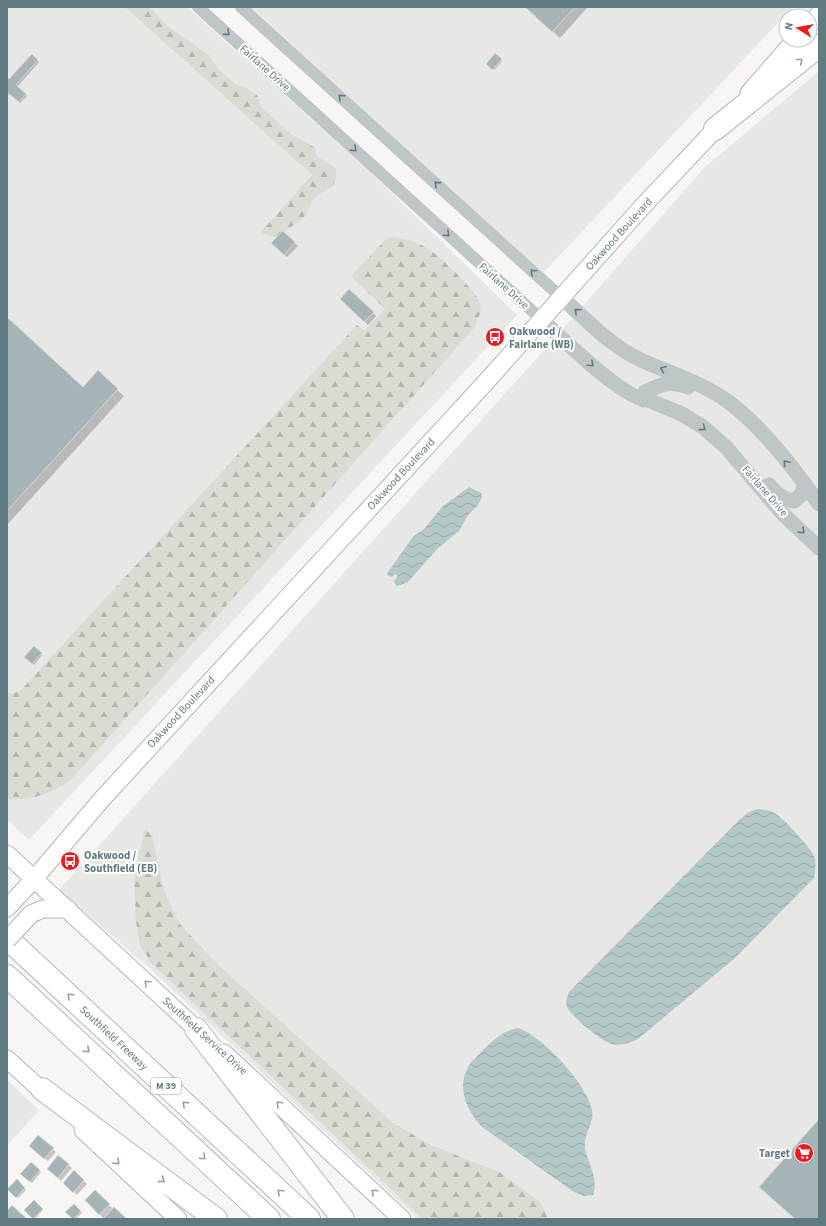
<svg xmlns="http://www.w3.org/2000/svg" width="826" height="1226" font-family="'Source Sans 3',sans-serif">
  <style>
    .built { fill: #e7e8e6 }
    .forest { fill: url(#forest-firs) }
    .water { fill: url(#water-waves) }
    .shadow { fill: #0003 }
    .building { fill: #a5b4b6; stroke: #d8d8d6 }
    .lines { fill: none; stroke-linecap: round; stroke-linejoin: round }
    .secondary-casing { stroke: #afb9bb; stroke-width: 19 }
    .motorway-casing { stroke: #b2b9bb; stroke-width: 24 }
    .minor { stroke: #bfc6c8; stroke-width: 12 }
    .tertiary { stroke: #bfc6c8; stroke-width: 15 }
    .secondary { stroke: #fff; stroke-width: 17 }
    .motorway { stroke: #fff; stroke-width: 22 }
    .secondary-bridge-casing { stroke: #afb9bb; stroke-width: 19; stroke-linecap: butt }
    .secondary-bridge { stroke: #fff; stroke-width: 17 }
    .oneway { stroke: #5f7a81 }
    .oneway2 { stroke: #8fa2a7 }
    .labels { text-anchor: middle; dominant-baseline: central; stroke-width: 4; stroke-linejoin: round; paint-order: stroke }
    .shield { fill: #fff; stroke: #8fa2a7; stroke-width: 1 }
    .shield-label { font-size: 10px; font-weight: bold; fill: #5f7a81 }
    .street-label { font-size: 11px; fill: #5f7a81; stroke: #fff }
    .poi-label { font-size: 11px; font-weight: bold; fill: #5f7a81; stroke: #fff; text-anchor: start }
  </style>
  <defs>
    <pattern id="forest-firs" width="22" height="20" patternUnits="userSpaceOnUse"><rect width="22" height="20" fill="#d8dcd2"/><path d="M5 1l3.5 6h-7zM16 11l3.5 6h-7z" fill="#b2b7b0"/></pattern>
    <pattern id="water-waves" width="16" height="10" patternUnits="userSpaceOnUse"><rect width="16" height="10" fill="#b4c8c8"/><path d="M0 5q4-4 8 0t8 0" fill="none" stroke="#96a7a8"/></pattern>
  </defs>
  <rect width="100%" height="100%" fill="#f7f6f3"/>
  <g class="built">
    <path d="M7 7H187L368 170 517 315 29 840 7 820Z"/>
    <path d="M251 7H793L543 273Z"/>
    <path d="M819 71V1219H418L148 967 59 890 545 349 704 168Z"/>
    <path d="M7 1080 39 1110 7 1146Z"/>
  </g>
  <g class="forest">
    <path d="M125 7H149L170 28 209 55 218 69 235 84 246 88 257 95 261 107 291 134 314 147 317 156 336 169C338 191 327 186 315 198 309 203 309 212 304 217 296 226 285 229 277 238L260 233 312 175Z"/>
    <path d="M388 237C401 237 415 241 427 248 437 253 475 290 479 301 483 310 478 319 475 327L70 781C50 794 31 801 7 799V692L14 693 21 690 357 325 364 331 385 309 351 276Z"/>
    <path d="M145 829 152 835 164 890 172 908 180 924 213 960 393 1123 431 1145 501 1173 540 1202 548 1219H423L152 964 140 946 136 922 134 877Z"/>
  </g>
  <g class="water">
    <path d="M469 487 481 493 482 497 478 505 468 515 459 531 437 549 408 582 397 586 395 584 394 581 398 576 395 574 391 577 387 575 388 572 413 537 424 529 442 507Z"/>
    <path d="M758 809C765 810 771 810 776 814 784 819 811 848 814 856 817 863 815 871 814 878L735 958 638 1039C630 1043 621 1046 612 1044 602 1042 571 1016 567 1007 565 1002 567 997 569 992L740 819 749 812Z"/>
    <path d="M518 1028C542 1036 587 1084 592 1110 595 1123 583 1133 585 1148 588 1164 599 1178 593 1195L584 1196 574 1192 482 1127C466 1109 456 1088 469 1065 473 1059 480 1054 484 1049 495 1039 503 1031 518 1028Z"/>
  </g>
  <g class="shadow">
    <path d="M526 7H588L560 38Z"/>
    <path d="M496 55 502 61 494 70 487 64Z"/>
    <path d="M32 56 39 62 17 87 27 96 20 103 10 93 7 97V78L9 80Z"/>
    <path d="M283 232 298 246 287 257 273 243Z"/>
    <path d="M349 291 376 316 368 325 341 299Z"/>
    <path d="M7 318 83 388 117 390 124 396 7 525Z"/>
    <path d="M34 647 42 655 34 665 25 657Z"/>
    <path d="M38 1136 56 1152 48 1161 33 1149Z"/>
    <path d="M58 1156 72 1168 61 1181 51 1172Z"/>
    <path d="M31 1163 41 1172 32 1183 22 1173Z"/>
    <path d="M74 1172 87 1184 77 1195 64 1183Z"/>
    <path d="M17 1181 26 1190 18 1198 9 1189Z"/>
    <path d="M95 1191 113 1209 125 1219H104L86 1200Z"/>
    <path d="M34 1201 43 1210 35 1219 26 1210Z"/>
    <path d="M74 1205 82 1213 75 1219 67 1212Z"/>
  </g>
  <g class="building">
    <path d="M525 7H575L552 32Z"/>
    <path d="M495 53 502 59 492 70 486 64Z"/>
    <path d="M32 54 38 60 16 85 26 94 19 102 8 93 7 94V77L9 79Z"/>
    <path d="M283 231 295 242 284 255 271 243Z"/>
    <path d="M349 289 374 312 364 322 340 299Z"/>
    <path d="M7 317 83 387 98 370 118 389 7 511Z"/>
    <path d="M34 646 42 653 32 664 24 657Z"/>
    <path d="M819 1119V1219H795L759 1187Z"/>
    <path d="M38 1135 54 1148 44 1159 29 1146Z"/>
    <path d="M58 1155 69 1164 58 1178 47 1169Z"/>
    <path d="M31 1162 40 1170 30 1182 20 1174Z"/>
    <path d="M74 1170 84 1180 73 1193 63 1183Z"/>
    <path d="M17 1179 25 1188 16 1198 7 1189Z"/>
    <path d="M95 1190 110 1204 99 1215 85 1200Z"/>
    <path d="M34 1200 43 1209 33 1219 24 1210Z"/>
    <path d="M74 1204 81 1211 73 1219 65 1212Z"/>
    <path d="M12 1205 27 1219H7V1211Z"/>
    <path d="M114 1207 127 1219H103Z"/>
  </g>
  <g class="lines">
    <g class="secondary-casing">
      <g id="secondary">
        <path d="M810 24 819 14"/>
        <path d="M749 93 795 40"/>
        <path d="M7 854 205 1037"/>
        <path d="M7 908 34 879 102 799 485 383 643 206 724 120"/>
        <path d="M31 914 43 909H68"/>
        <path d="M224 1053 402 1219"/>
        <path d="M7 1059 50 1098"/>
        <path d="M83 1130 178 1219"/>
      </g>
    </g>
    <g class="motorway-casing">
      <g id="motorway">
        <path d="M715 129 819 46"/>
        <path d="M7 938 309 1219"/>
        <path d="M7 976 269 1219"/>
        <path d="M196 1029 343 1219"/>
        <path d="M42 1089 216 1219"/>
      </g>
    </g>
    <g class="minor">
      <path d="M198 7 541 319"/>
      <path d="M241 7 562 298"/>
    </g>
    <g class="tertiary">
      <path d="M562 298C587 320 610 346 641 360 669 373 700 382 726 400 762 426 794 468 819 504"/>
      <path d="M541 319C561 337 624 400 648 400L682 414 703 427 726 447 781 512 819 548"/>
      <path d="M643 400 645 392C661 384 671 380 688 387"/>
      <path d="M769 485C776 493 782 499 794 501L801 495 805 484"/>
    </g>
    <use href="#secondary" class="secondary"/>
    <use href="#motorway" class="motorway"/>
    <g class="secondary-bridge-casing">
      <path id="secondary-bridge" d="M7 940 31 914"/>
    </g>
    <use href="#secondary-bridge" class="secondary-bridge"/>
  </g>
  <defs><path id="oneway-chevron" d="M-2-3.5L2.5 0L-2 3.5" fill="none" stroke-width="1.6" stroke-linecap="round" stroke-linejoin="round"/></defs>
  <g class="oneway">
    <use href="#oneway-chevron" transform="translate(227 33) rotate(42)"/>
    <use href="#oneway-chevron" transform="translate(341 97) rotate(-138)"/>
    <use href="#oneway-chevron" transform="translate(354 149) rotate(42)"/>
    <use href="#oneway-chevron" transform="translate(437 184) rotate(-138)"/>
    <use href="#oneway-chevron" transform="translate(447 234) rotate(42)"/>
    <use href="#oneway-chevron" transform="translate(533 272) rotate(-138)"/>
    <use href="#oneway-chevron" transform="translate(577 311) rotate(-138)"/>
    <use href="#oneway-chevron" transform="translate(591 364) rotate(43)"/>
    <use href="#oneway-chevron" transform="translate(663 369) rotate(-158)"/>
    <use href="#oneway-chevron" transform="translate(703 428) rotate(36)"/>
    <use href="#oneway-chevron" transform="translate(786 463) rotate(-130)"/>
    <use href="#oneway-chevron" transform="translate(802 531) rotate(44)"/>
  </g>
  <g class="oneway2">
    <use href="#oneway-chevron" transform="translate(800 61) rotate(-39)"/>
    <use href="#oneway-chevron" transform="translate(147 983) rotate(-137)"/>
    <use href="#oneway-chevron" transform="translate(70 996) rotate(-137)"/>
    <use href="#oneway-chevron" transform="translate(87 1050) rotate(43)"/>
    <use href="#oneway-chevron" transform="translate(185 1104) rotate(-137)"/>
    <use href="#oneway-chevron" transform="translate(279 1104) rotate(-137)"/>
    <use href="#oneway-chevron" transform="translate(203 1157) rotate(43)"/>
    <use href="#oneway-chevron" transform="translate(117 1162) rotate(44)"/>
    <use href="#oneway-chevron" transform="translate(162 1180) rotate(37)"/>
    <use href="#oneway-chevron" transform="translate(280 1192) rotate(-137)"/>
    <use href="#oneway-chevron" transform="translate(374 1192) rotate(-137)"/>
  </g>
  <defs>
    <g id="bus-disc" transform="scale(1)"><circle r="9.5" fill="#f1191f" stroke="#fff"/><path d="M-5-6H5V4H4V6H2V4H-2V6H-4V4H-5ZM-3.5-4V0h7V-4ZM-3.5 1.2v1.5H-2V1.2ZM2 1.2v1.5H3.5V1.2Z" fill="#fff"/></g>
    <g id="supermarket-disc" transform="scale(1)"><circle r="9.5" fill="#f1191f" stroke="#fff"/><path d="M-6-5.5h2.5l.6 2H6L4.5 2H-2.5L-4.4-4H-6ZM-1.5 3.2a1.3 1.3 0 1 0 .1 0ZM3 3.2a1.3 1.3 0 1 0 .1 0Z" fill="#fff"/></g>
  </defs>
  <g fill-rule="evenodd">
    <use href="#bus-disc" x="495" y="337"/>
    <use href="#bus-disc" x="70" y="861"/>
    <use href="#supermarket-disc" x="804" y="1153"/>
  </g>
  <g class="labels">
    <rect class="shield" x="151" y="1078" width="30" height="16" rx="3"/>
    <g class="shield-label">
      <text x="166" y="1086">M 39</text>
    </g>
    <g class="street-label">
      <text transform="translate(265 68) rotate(42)">Fairlane Drive</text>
      <text transform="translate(619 234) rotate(-48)">Oakwood Boulevard</text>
      <text transform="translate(504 286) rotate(42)">Fairlane Drive</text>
      <text transform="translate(401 474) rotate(-47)">Oakwood Boulevard</text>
      <text transform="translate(765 491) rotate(49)">Fairlane Drive</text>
      <text transform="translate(181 712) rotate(-47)">Oakwood Boulevard</text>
      <text transform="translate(205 1036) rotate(42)">Southfield Service Drive</text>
      <text transform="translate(114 1038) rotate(43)">Southfield Freeway</text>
    </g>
    <g class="poi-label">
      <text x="509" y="331">Oakwood /<tspan x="509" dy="13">Fairlane (WB)</tspan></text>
      <text x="84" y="855">Oakwood /<tspan x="84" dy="13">Southfield (EB)</tspan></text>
      <text x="790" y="1153" text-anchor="end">Target</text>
    </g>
  </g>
  <rect width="826" height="1226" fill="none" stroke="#5f7a81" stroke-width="16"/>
  <g transform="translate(798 28) rotate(281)"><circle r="19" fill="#ffffff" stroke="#bfcacd"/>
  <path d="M0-3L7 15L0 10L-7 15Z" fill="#f1191f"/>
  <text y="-6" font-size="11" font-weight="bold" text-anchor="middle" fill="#5f7a81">N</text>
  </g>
</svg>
